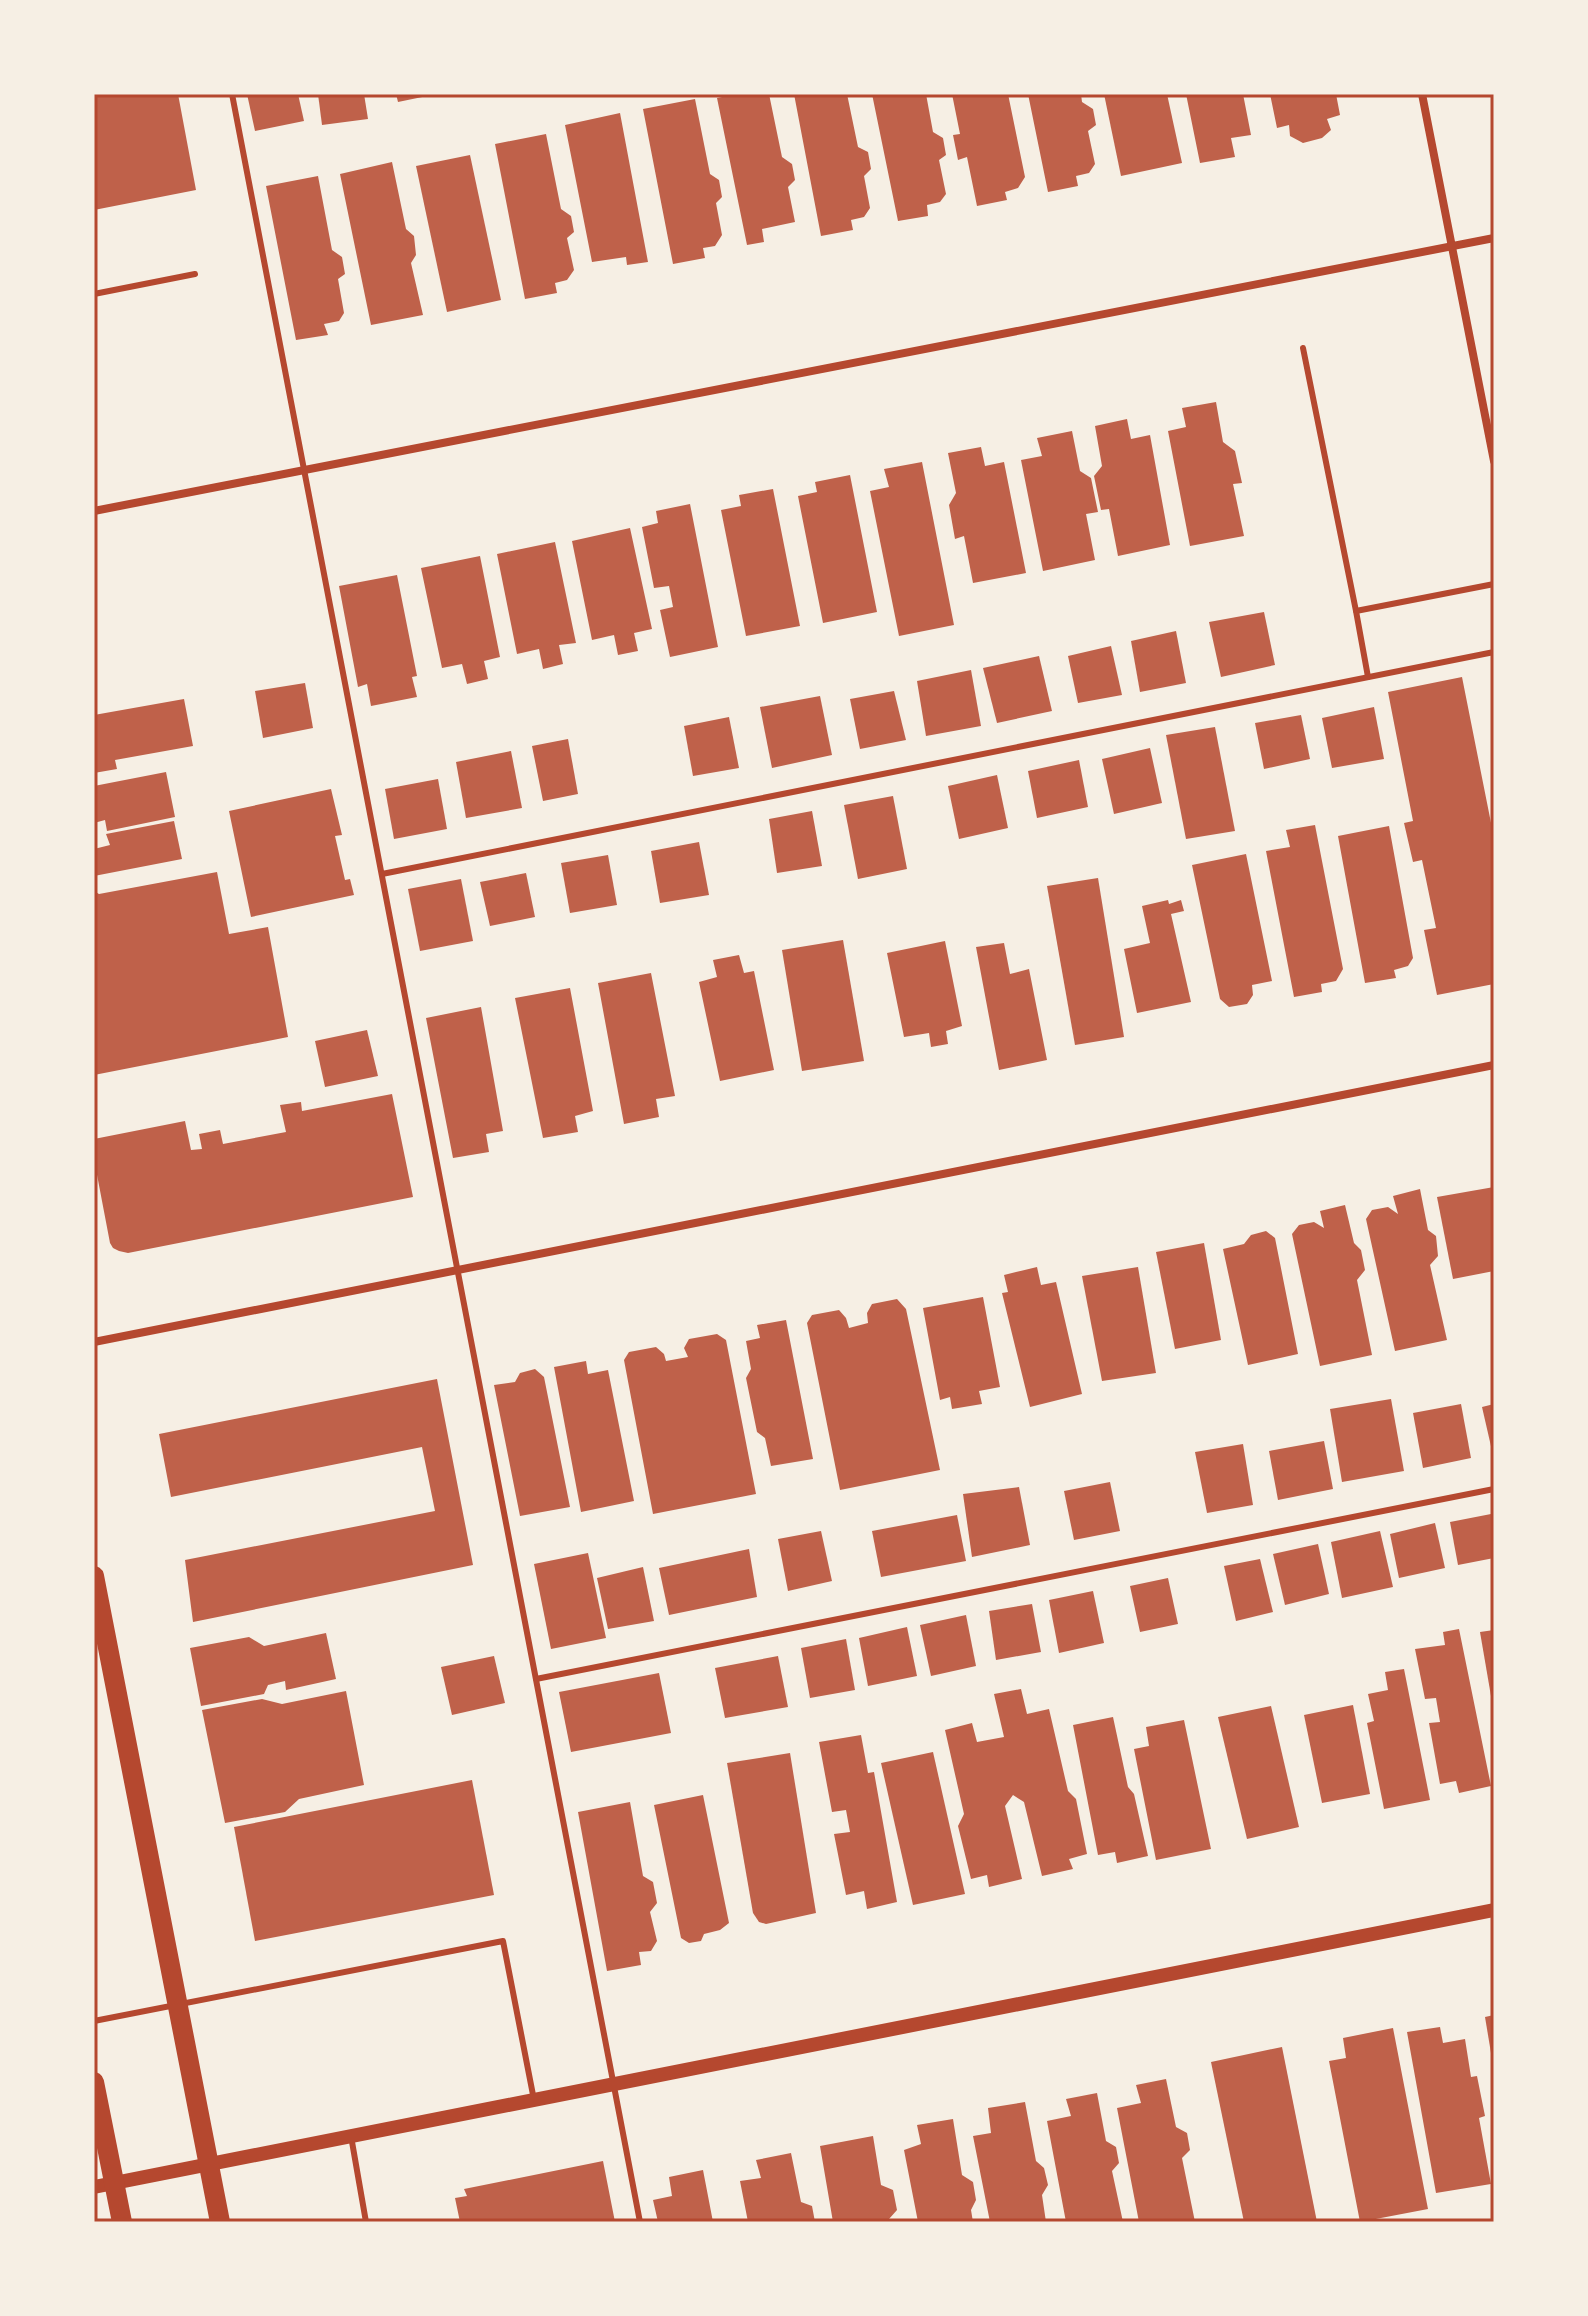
<svg xmlns="http://www.w3.org/2000/svg" width="1588" height="2316" font-family="Karla,sans-serif">
  <style>
    .building { fill: #bf614a }
    .lines { fill: none; stroke-linecap: round; stroke-linejoin: round }
    .service { stroke: #b5482f; stroke-width: 6 }
    .minor { stroke: #b5482f; stroke-width: 8 }
    .tertiary { stroke: #b5482f; stroke-width: 14 }
    .primary { stroke: #b5482f; stroke-width: 20 }
    .neatline { fill: none; stroke: #b5482f; stroke-width: 3 }
  </style>
  <rect width="100%" height="100%" fill="#f6efe4"/>
  <g class="building">
    <path d="M94 94H178L196 190 94 210Z"/>
    <path d="M247 94H298L304 121 255 131Z"/>
    <path d="M318 94H364L368 119 322 125Z"/>
    <path d="M396 94H432V95L398 102Z"/>
    <path d="M737 94H769L782 157 792 164 795 180 788 187 795 222 762 229 764 242 747 245 717 98Z"/>
    <path d="M794 94H847L858 147 868 152 871 169 864 176 870 208 864 217 851 220 853 230 821 236Z"/>
    <path d="M872 94H926L933 132 943 138 946 155 939 160 946 194 940 202 927 205 928 216 898 221Z"/>
    <path d="M952 94H1008L1025 177 1018 188 1005 192 1007 200 977 206 967 157 958 160 953 135 960 134Z"/>
    <path d="M1028 94H1081L1082 102 1093 109 1096 125 1088 131 1095 164 1089 173 1076 176 1078 186 1048 192Z"/>
    <path d="M1104 94H1167L1182 163 1121 176Z"/>
    <path d="M1186 94H1243L1251 135 1231 138 1235 157 1200 163Z"/>
    <path d="M1270 94H1336L1340 115 1327 119 1331 130 1322 138 1303 143 1290 136 1289 125 1277 128Z"/>
    <path d="M695 99 710 174 719 180 722 197 716 203 722 235 715 246 703 248 705 258 673 264 643 109Z"/>
    <path d="M620 113 648 262 627 265 626 257 592 262 565 125Z"/>
    <path d="M546 134 561 209 571 216 574 232 567 238 574 270 567 280 555 283 557 293 525 299 495 144Z"/>
    <path d="M470 155 501 300 447 312 416 166Z"/>
    <path d="M392 162 406 229 414 236 416 255 411 263 423 315 371 325 340 174Z"/>
    <path d="M318 176 332 250 342 257 345 274 338 279 344 313 339 321 324 324 328 335 296 340 266 186Z"/>
    <path d="M1216 402 1223 442 1235 451 1242 483 1233 484 1244 536 1190 546 1168 431 1186 427 1182 408Z"/>
    <path d="M1127 419 1131 439 1150 435 1170 545 1118 556 1109 509 1101 510 1094 476 1102 466 1095 426Z"/>
    <path d="M1072 431 1080 471 1091 478 1098 512 1086 514 1095 560 1043 571 1021 460 1042 456 1037 438Z"/>
    <path d="M981 447 985 466 1004 462 1026 573 973 583 964 536 955 539 949 505 956 493 948 453Z"/>
    <path d="M922 462 954 625 899 636 870 491 889 487 884 469Z"/>
    <path d="M850 475 877 612 823 623 798 496 817 492 815 482Z"/>
    <path d="M773 489 800 626 746 636 721 510 741 506 739 495Z"/>
    <path d="M690 504 718 647 670 657 660 610 673 607 669 586 654 588 642 527 658 523 656 511Z"/>
    <path d="M630 528 652 629 634 633 638 651 618 655 614 635 592 640 572 541Z"/>
    <path d="M555 542 576 643 559 645 563 664 543 669 539 649 517 654 497 554Z"/>
    <path d="M480 556 500 657 484 661 488 679 467 684 462 664 442 668 421 568Z"/>
    <path d="M397 575 417 676 412 677 417 697 371 706 367 684 358 687 339 586Z"/>
    <path d="M1264 612 1275 665 1221 677 1209 622Z"/>
    <path d="M1176 631 1186 683 1140 692 1131 641Z"/>
    <path d="M1111 646 1122 695 1078 703 1068 656Z"/>
    <path d="M1039 656 1052 711 997 723 983 668Z"/>
    <path d="M971 670 981 726 926 736 917 681Z"/>
    <path d="M1462 677 1494 838V984L1437 995 1424 930 1436 928 1422 860 1413 862 1404 823 1413 821 1388 692Z"/>
    <path d="M305 683 313 728 263 738 255 691Z"/>
    <path d="M894 691 906 740 860 749 850 699Z"/>
    <path d="M820 696 832 755 772 768 760 707Z"/>
    <path d="M184 699 193 746 115 760 117 769 94 773V715Z"/>
    <path d="M1374 707 1384 759 1332 768 1322 718Z"/>
    <path d="M1301 715 1310 759 1264 769 1255 723Z"/>
    <path d="M729 717 739 768 693 776 684 726Z"/>
    <path d="M1215 727 1235 831 1186 839 1166 735Z"/>
    <path d="M568 739 578 794 543 801 532 746Z"/>
    <path d="M1150 748 1162 803 1114 814 1102 759Z"/>
    <path d="M511 751 522 808 466 818 456 762Z"/>
    <path d="M1079 760 1088 807 1037 818 1028 771Z"/>
    <path d="M166 772 175 817 107 831 105 820 94 823V786Z"/>
    <path d="M997 775 1008 828 959 839 948 786Z"/>
    <path d="M438 779 447 829 394 839 385 789Z"/>
    <path d="M331 789 342 835 335 836 345 880 350 879 354 895 251 917 229 811Z"/>
    <path d="M893 796 907 869 858 879 844 805Z"/>
    <path d="M812 811 822 866 777 873 769 819Z"/>
    <path d="M174 821 182 859 94 876V849L110 845 106 834Z"/>
    <path d="M1315 825 1343 969 1336 981 1321 984 1322 992 1294 997 1266 851 1290 847 1286 830Z"/>
    <path d="M1389 826 1413 958 1408 966 1394 970 1396 978 1365 983 1338 836Z"/>
    <path d="M699 842 709 895 660 903 651 851Z"/>
    <path d="M1246 854 1272 981 1252 985 1253 995 1247 1004 1229 1007 1220 999 1192 865Z"/>
    <path d="M608 855 617 905 570 913 561 863Z"/>
    <path d="M217 872 229 934 268 927 288 1037 94 1075V891L99 894Z"/>
    <path d="M526 873 535 917 490 926 480 882Z"/>
    <path d="M1098 878 1124 1037 1075 1045 1047 886Z"/>
    <path d="M461 879 473 941 420 951 408 889Z"/>
    <path d="M1168 900 1169 904 1181 900 1184 911 1171 914 1191 1002 1137 1013 1124 949 1150 943 1142 906Z"/>
    <path d="M843 940 864 1061 802 1071 782 950Z"/>
    <path d="M945 941 962 1026 946 1031 948 1044 931 1047 929 1033 904 1037 887 953Z"/>
    <path d="M1004 943 1010 974 1029 969 1047 1060 999 1070 976 947Z"/>
    <path d="M739 955 744 973 754 971 774 1070 720 1081 699 982 717 977 713 960Z"/>
    <path d="M651 973 675 1096 656 1099 659 1117 624 1124 598 983Z"/>
    <path d="M570 988 593 1111 575 1116 578 1132 543 1138 515 998Z"/>
    <path d="M481 1007 503 1131 486 1134 489 1152 453 1158 426 1018Z"/>
    <path d="M367 1030 378 1076 325 1087 315 1041Z"/>
    <path d="M392 1094 413 1197 128 1253 119 1251 113 1248 110 1243 94 1159V1139L185 1121 191 1150 202 1149 199 1134 220 1130 223 1144 286 1132 280 1105 301 1102 302 1111Z"/>
    <path d="M1494 1187V1271L1453 1279 1437 1197Z"/>
    <path d="M1420 1189 1428 1230 1436 1236 1438 1256 1430 1265 1447 1340 1395 1351 1366 1219 1372 1210 1388 1207 1398 1214 1393 1196Z"/>
    <path d="M1345 1205 1354 1243 1361 1250 1365 1270 1357 1280 1372 1355 1320 1366 1292 1234 1299 1225 1314 1222 1324 1228 1320 1211Z"/>
    <path d="M1266 1231 1275 1238 1298 1354 1248 1365 1223 1249 1244 1244 1251 1235Z"/>
    <path d="M1204 1243 1221 1340 1175 1349 1156 1252Z"/>
    <path d="M1037 1267 1041 1285 1056 1282 1082 1394 1030 1407 1002 1293 1008 1292 1004 1275Z"/>
    <path d="M1138 1267 1156 1373 1102 1381 1082 1276Z"/>
    <path d="M983 1297 1000 1387 979 1391 982 1404 952 1409 950 1397 940 1400 923 1308Z"/>
    <path d="M897 1299 906 1309 940 1470 840 1490 807 1323 812 1315 839 1310 846 1318 849 1328 868 1323 867 1313 872 1304Z"/>
    <path d="M786 1320 813 1459 771 1466 765 1438 757 1432 746 1378 751 1369 746 1341 760 1338 757 1325Z"/>
    <path d="M717 1334 726 1340 756 1494 653 1514 624 1360 629 1352 656 1347 664 1354 666 1361 688 1357 684 1348 689 1339Z"/>
    <path d="M586 1361 588 1374 608 1370 634 1501 581 1512 554 1367Z"/>
    <path d="M535 1369 544 1377 570 1507 520 1516 494 1385 515 1382 520 1373Z"/>
    <path d="M437 1379 473 1565 193 1622 185 1560 435 1511 422 1447 171 1497 159 1434Z"/>
    <path d="M1391 1399 1404 1471 1342 1482 1330 1409Z"/>
    <path d="M1461 1404 1471 1458 1423 1468 1413 1413Z"/>
    <path d="M1494 1404V1455H1493L1482 1407Z"/>
    <path d="M1324 1441 1333 1489 1278 1500 1269 1451Z"/>
    <path d="M1243 1444 1253 1505 1207 1513 1195 1452Z"/>
    <path d="M1110 1482 1120 1531 1074 1540 1064 1491Z"/>
    <path d="M1019 1487 1030 1545 972 1557 963 1494Z"/>
    <path d="M1491 1514 1494 1527V1558L1458 1565 1450 1522Z"/>
    <path d="M957 1515 966 1561 881 1577 872 1531Z"/>
    <path d="M1435 1523 1445 1568 1399 1578 1390 1534Z"/>
    <path d="M821 1531 832 1581 788 1591 778 1539Z"/>
    <path d="M1380 1531 1393 1587 1342 1598 1331 1542Z"/>
    <path d="M1318 1544 1329 1594 1285 1605 1273 1554Z"/>
    <path d="M749 1549 757 1597 669 1615 659 1568Z"/>
    <path d="M588 1553 606 1638 551 1649 534 1564Z"/>
    <path d="M1260 1559 1273 1612 1236 1621 1224 1566Z"/>
    <path d="M643 1567 654 1621 608 1629 597 1578Z"/>
    <path d="M1168 1578 1178 1624 1140 1632 1130 1586Z"/>
    <path d="M1093 1591 1104 1643 1059 1653 1049 1600Z"/>
    <path d="M1032 1604 1041 1652 996 1660 989 1611Z"/>
    <path d="M966 1615 976 1666 931 1676 920 1625Z"/>
    <path d="M907 1627 917 1676 868 1686 859 1638Z"/>
    <path d="M1459 1629 1491 1786 1459 1793 1456 1781 1440 1784 1429 1723 1440 1722 1436 1698 1425 1699 1415 1649 1445 1645 1443 1632Z"/>
    <path d="M1494 1630V1702H1492L1480 1632Z"/>
    <path d="M326 1633 336 1679 286 1690 285 1681 268 1685 264 1694 201 1706 190 1648 249 1637 264 1646Z"/>
    <path d="M846 1639 855 1690 810 1698 801 1648Z"/>
    <path d="M494 1656 505 1703 452 1715 441 1667Z"/>
    <path d="M778 1656 788 1707 725 1718 715 1668Z"/>
    <path d="M1404 1669 1430 1800 1384 1809 1367 1723 1374 1721 1368 1694 1388 1690 1385 1672Z"/>
    <path d="M659 1673 671 1733 571 1752 559 1692Z"/>
    <path d="M1021 1689 1027 1714 1049 1709 1068 1791 1076 1799 1087 1854 1069 1859 1073 1869 1042 1876 1024 1802 1013 1795 1005 1806 1022 1879 989 1887 987 1875 971 1879 958 1826 964 1814 945 1730 972 1723 977 1742 1004 1737 994 1694Z"/>
    <path d="M346 1691 364 1785 299 1799 285 1812 225 1823 202 1710 262 1699 282 1704Z"/>
    <path d="M1353 1705 1370 1794 1322 1803 1304 1715Z"/>
    <path d="M1271 1706 1299 1827 1247 1839 1218 1717Z"/>
    <path d="M1113 1717 1128 1787 1134 1794 1148 1856 1117 1863 1115 1852 1098 1855 1073 1725Z"/>
    <path d="M1184 1720 1211 1849 1156 1860 1134 1749 1149 1746 1146 1727Z"/>
    <path d="M861 1735 868 1773 874 1772 897 1902 867 1909 864 1891 846 1895 834 1834 850 1832 846 1810 832 1812 819 1742Z"/>
    <path d="M933 1752 965 1894 913 1905 881 1763Z"/>
    <path d="M790 1753 816 1913 766 1924 759 1922 753 1913 727 1763Z"/>
    <path d="M472 1780 494 1895 255 1941 234 1827Z"/>
    <path d="M703 1795 729 1923 720 1930 704 1934 701 1941 689 1943 681 1938 654 1805Z"/>
    <path d="M630 1802 643 1876 653 1882 657 1903 650 1912 657 1941 651 1951 639 1952 641 1965 607 1971 578 1812Z"/>
    <path d="M1494 2015V2059H1492L1485 2017Z"/>
    <path d="M1440 2027 1443 2043 1465 2039 1471 2077 1477 2076 1485 2116 1479 2118 1491 2184 1436 2193 1407 2032Z"/>
    <path d="M1393 2028 1428 2209 1360 2222 1329 2061 1346 2058 1343 2038Z"/>
    <path d="M1282 2047 1317 2222H1244L1211 2062Z"/>
    <path d="M1166 2079 1176 2127 1187 2133 1190 2150 1182 2158 1195 2222H1139L1117 2108 1141 2103 1136 2085Z"/>
    <path d="M1097 2093 1106 2141 1116 2147 1119 2163 1112 2171 1123 2222H1066L1047 2121 1071 2116 1066 2099Z"/>
    <path d="M1025 2102 1036 2161 1044 2168 1048 2185 1042 2195 1046 2222H990L973 2136 991 2133 988 2108Z"/>
    <path d="M953 2119 962 2175 973 2182 976 2200 971 2210 973 2222H918L904 2150 921 2144 917 2125Z"/>
    <path d="M873 2136 881 2185 893 2190 897 2210 889 2219 890 2222H833L820 2146Z"/>
    <path d="M791 2153 801 2202 812 2206 815 2222H748L740 2181 761 2178 756 2160Z"/>
    <path d="M603 2161 615 2222H460L455 2198 467 2196 464 2189Z"/>
    <path d="M703 2170 713 2222H658L653 2200 672 2196 669 2177Z"/>
  </g>
  <g class="lines">
    <g class="service">
      <path d="M232 94 640 2222"/>
      <path d="M94 294 195 274"/>
      <path d="M1303 348 1356 611"/>
      <path d="M1368 677 1356 611 1494 584"/>
      <path d="M382 874 1494 652"/>
      <path d="M536 1679 1494 1489"/>
      <path d="M94 2021 503 1941 534 2100"/>
      <path d="M351 2136 366 2222"/>
    </g>
    <g class="minor">
      <path d="M1422 94 1494 461"/>
      <path d="M94 511 1494 238"/>
      <path d="M94 1342 1494 1065"/>
    </g>
    <path class="tertiary" d="M94 2187 1494 1910"/>
    <g class="primary">
      <path d="M94 1576 220 2222"/>
      <path d="M94 2082 122 2222"/>
    </g>
  </g>
  <rect width="1588" height="2316" fill="none" stroke="#f6efe4" stroke-width="192"/>
  <rect x="96" y="96" width="1396" height="2124" class="neatline"/>
</svg>
